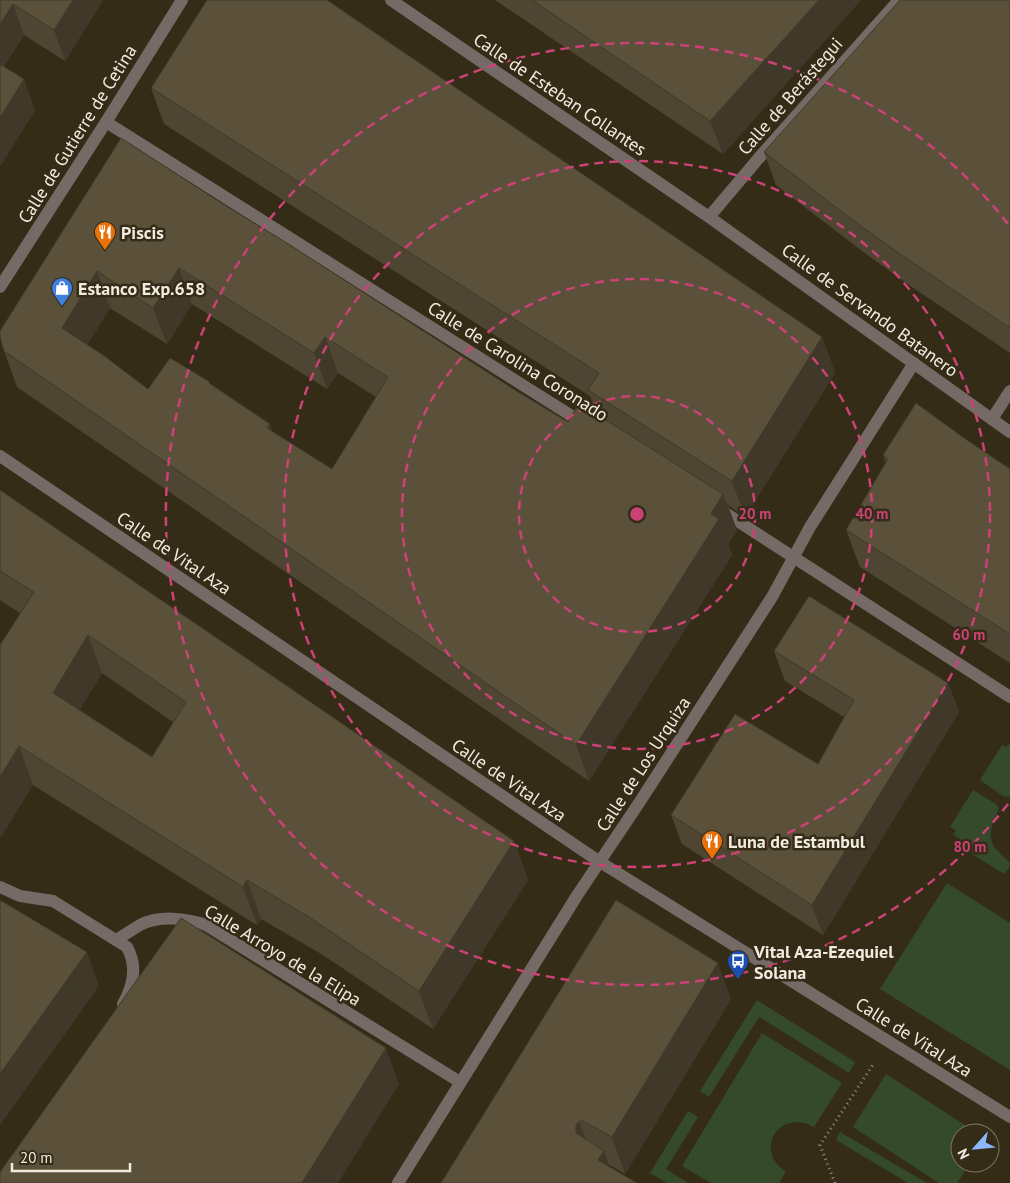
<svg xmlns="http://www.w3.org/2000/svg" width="1010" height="1183" font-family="'PT Sans',sans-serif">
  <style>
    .green { fill: #344a2a }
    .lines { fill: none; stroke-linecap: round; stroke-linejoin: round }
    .path { stroke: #979080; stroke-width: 3; stroke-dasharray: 1 4; stroke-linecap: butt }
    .minor { stroke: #766a67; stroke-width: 12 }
    .wall { fill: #4e4633; fill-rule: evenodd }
    .shaded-wall { fill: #403929 }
    .building { fill: #5b513b; stroke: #403929; fill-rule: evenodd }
    .ring { fill: none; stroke: #cc4276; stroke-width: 2.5; stroke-dasharray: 9 6 }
    .labels { text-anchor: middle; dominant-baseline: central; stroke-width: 5; stroke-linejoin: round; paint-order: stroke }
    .street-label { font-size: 18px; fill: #f2ece0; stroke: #352c18 }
    .poi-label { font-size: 18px; font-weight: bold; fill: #f2ece0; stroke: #352c18; text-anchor: start }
    .centre { fill: #cc4276; stroke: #352c18; stroke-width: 2.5 }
    .ring-label { font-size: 15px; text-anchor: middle; font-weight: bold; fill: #cc4276; stroke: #352c18; stroke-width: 5; stroke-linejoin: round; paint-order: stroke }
  </style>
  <rect width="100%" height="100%" fill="#352c18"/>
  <g class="green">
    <path d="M1010 744V796L1009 797 1003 796 980 780 1002 745 1006 747Z"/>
    <path d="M973 790 996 804 999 808C994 821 986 835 995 848 999 853 1006 858 1010 863L1009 868 1004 874 972 854 971 845 953 835 956 830 950 827Z"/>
    <path d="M947 883 1010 923V1070L880 989Z"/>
    <path d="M757 1000 855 1062 849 1073 759 1017 709 1097 700 1091Z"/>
    <path d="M762 1033 842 1083 814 1127C777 1108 754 1152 786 1172L779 1183H711L682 1166Z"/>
    <path d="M886 1074 977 1133H960V1163H970L957 1183H939L853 1127Z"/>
    <path d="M688 1111 698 1117 666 1169 688 1183H667L650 1173Z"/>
    <path d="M840 1132 927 1183H908L836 1140Z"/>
  </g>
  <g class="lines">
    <path class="path" d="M835 1183 820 1145 874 1063"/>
    <g class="minor">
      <path d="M391 0 709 217 1010 432"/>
      <path d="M106 122 586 425"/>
      <path d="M709 217 764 152 899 0"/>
      <path d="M0 287 106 122 182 0"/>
      <path d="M992 419 1010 391"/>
      <path d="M0 456 600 862 1010 1117"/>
      <path d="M719 509 1010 697"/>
      <path d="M0 887 20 896 53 901 127 947C137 965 134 985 123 1004"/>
      <path d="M116 940C124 935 132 930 140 925 159 915 186 918 206 925L460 1082"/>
      <path d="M398 1183 578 894 639 803 772 597 810 527 914 363"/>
    </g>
  </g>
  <g class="wall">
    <path d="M0 0H103L65 61 24 35 4 66 35 110 0 166Z"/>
    <path d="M495 0H861L723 154Z"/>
    <path d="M1010 0V353L912 287 862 251 776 185 764 152Z"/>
    <path d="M151 88 822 337 835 373 745 517 728 505 737 530 728 544 732 555 589 781 17 387 4 351 121 138 220 202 518 392 568 422 597 414 590 396 164 124ZM192 304 327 389 338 373 376 397 332 469 273 432 210 385 148 389 87 345 110 308 167 344Z"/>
    <path d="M964 438 1010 469V663L860 567 846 530 886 463 883 455Z"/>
    <path d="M0 490 514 841 528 880 433 1029 323 955 261 919 257 925 33 785 0 838 20 613 0 600ZM102 673 173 722 152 757 79 710Z"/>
    <path d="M774 651 948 683 959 712 823 935 682 844 671 815 818 764 844 717 785 681Z"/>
    <path d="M731 999 625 1174 608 1164 609 1167 441 1183Z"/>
  </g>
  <g class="shaded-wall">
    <path d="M73 0H103L65 61 54 30Z"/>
    <path d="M819 0H861L723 154 710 121Z"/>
    <path d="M13 4 24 35 0 72V24Z"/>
    <path d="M24 79 35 110 0 166V118Z"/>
    <path d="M179 268 192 304 167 344 153 308Z"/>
    <path d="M97 271 110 308 75 364 62 328Z"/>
    <path d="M325 337 338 373 327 389 314 353Z"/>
    <path d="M822 337 835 373 745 517 732 481Z"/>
    <path d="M270 424 283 460 267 428Z"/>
    <path d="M723 494 737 530 728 544 732 555 589 781 576 745Z"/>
    <path d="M88 635 102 673 67 731 53 693Z"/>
    <path d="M948 683 959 712 823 935 812 905Z"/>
    <path d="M19 746 33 785 0 838V777Z"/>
    <path d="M514 841 528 880 433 1029 419 991Z"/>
    <path d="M247 880 261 919 257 925 243 887Z"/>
    <path d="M87 952 99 986 0 1125V1074Z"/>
    <path d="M718 963 731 999 625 1174 612 1137Z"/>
    <path d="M386 1048 399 1084 338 1183H302Z"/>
    <path d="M579 1121 593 1158 576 1133V1125Z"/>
    <path d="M604 1151 615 1183 598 1160Z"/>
  </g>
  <g class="building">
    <path d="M0 0H73L54 30 13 4 0 24Z"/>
    <path d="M207 0H327L822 337 732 481 588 390 599 373 151 88Z"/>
    <path d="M532 0H819L710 121Z"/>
    <path d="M900 0H1010V328L900 254 850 218 764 152Z"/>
    <path d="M0 64 24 79 0 118Z"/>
    <path d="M121 138 220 202 290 245 518 392 568 422 579 403 723 494 711 514 719 519 576 745 4 351 0 337V331ZM179 268 314 353 325 337 388 377 332 469 267 428 270 424 209 383 210 382 170 358 148 389 103 355 62 328 97 271 153 308Z"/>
    <path d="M916 403 964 438 1010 469V634L846 530 888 459 883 455Z"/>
    <path d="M0 490 514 841 419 991 309 917 247 880 243 887 19 746 0 777V645L34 592 0 571ZM88 635 186 702 152 757 53 693Z"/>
    <path d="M809 596 948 683 812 905 671 815 735 714 818 764 854 700 774 651Z"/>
    <path d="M0 900 87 952 0 1074Z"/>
    <path d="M616 900 718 963 612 1137 583 1121H579L576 1125V1133L604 1151 598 1160 637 1183H441Z"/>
    <path d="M181 918 386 1048 302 1183H0V1172Z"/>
  </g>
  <g class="ring">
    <circle cx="637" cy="514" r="118"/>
    <circle cx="637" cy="514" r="235"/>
    <circle cx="637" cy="514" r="353"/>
    <path d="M1008 804A471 471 0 1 1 1008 224"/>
  </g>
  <defs>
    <g id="restaurant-pin" transform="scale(1.125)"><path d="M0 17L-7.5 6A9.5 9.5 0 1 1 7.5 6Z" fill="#e8710a" stroke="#352c18"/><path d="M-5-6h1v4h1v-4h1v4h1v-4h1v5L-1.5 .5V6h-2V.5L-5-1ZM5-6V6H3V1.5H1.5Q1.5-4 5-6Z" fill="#fff"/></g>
    <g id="shop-pin" transform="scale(1.125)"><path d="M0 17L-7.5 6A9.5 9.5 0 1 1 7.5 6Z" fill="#3f7fe0" stroke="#352c18"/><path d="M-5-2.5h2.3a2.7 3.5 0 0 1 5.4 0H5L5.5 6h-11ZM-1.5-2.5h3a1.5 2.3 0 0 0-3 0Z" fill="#fff"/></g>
    <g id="bus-pin" transform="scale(1.125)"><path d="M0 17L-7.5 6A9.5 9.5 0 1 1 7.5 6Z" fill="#1a4fb4" stroke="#352c18"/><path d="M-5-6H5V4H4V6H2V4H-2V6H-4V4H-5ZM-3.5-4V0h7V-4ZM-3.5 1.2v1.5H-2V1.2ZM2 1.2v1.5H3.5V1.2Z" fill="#fff"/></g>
  </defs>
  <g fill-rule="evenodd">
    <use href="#restaurant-pin" x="105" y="232"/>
    <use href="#shop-pin" x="62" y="288"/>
    <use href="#restaurant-pin" x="712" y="841"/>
    <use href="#bus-pin" x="738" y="961"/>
  </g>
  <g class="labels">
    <g class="street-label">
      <text transform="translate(560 94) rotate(34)">Calle de Esteban Collantes</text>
      <text transform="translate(790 96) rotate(-49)">Calle de Berástegui</text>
      <text transform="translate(77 134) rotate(-58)">Calle de Gutierre de Cetina</text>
      <text transform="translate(870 310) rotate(36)">Calle de Servando Batanero</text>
      <text transform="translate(518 361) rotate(32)">Calle de Carolina Coronado</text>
      <text transform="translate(174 553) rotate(34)">Calle de Vital Aza</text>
      <text transform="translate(643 764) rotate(-57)">Calle de Los Urquiza</text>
      <text transform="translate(509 780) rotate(34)">Calle de Vital Aza</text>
      <text transform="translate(283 955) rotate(31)">Calle Arroyo de la Elipa</text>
      <text transform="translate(914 1037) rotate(32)">Calle de Vital Aza</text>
    </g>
    <g class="poi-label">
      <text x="121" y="232">Piscis</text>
      <text x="78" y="288">Estanco Exp.658</text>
      <text x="728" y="841">Luna de Estambul</text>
      <text x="754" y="951">Vital Aza-Ezequiel<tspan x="754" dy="21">Solana</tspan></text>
    </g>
  </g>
  <circle cx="637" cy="514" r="8" class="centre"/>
  <g class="ring-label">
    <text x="755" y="519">20 m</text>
    <text x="872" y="519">40 m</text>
    <text x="969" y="640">60 m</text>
    <text x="970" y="852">80 m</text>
  </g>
  <g transform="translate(975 1148) rotate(243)"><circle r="24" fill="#352c18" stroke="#817968"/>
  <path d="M0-4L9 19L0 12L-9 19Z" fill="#8bb9fc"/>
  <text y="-8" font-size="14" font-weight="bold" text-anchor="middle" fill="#f2ece0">N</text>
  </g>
  <path d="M12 1163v8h118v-8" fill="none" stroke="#f2ece0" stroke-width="2.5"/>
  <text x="20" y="1163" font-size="15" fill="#f2ece0" stroke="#352c18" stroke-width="4" paint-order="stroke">20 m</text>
</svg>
